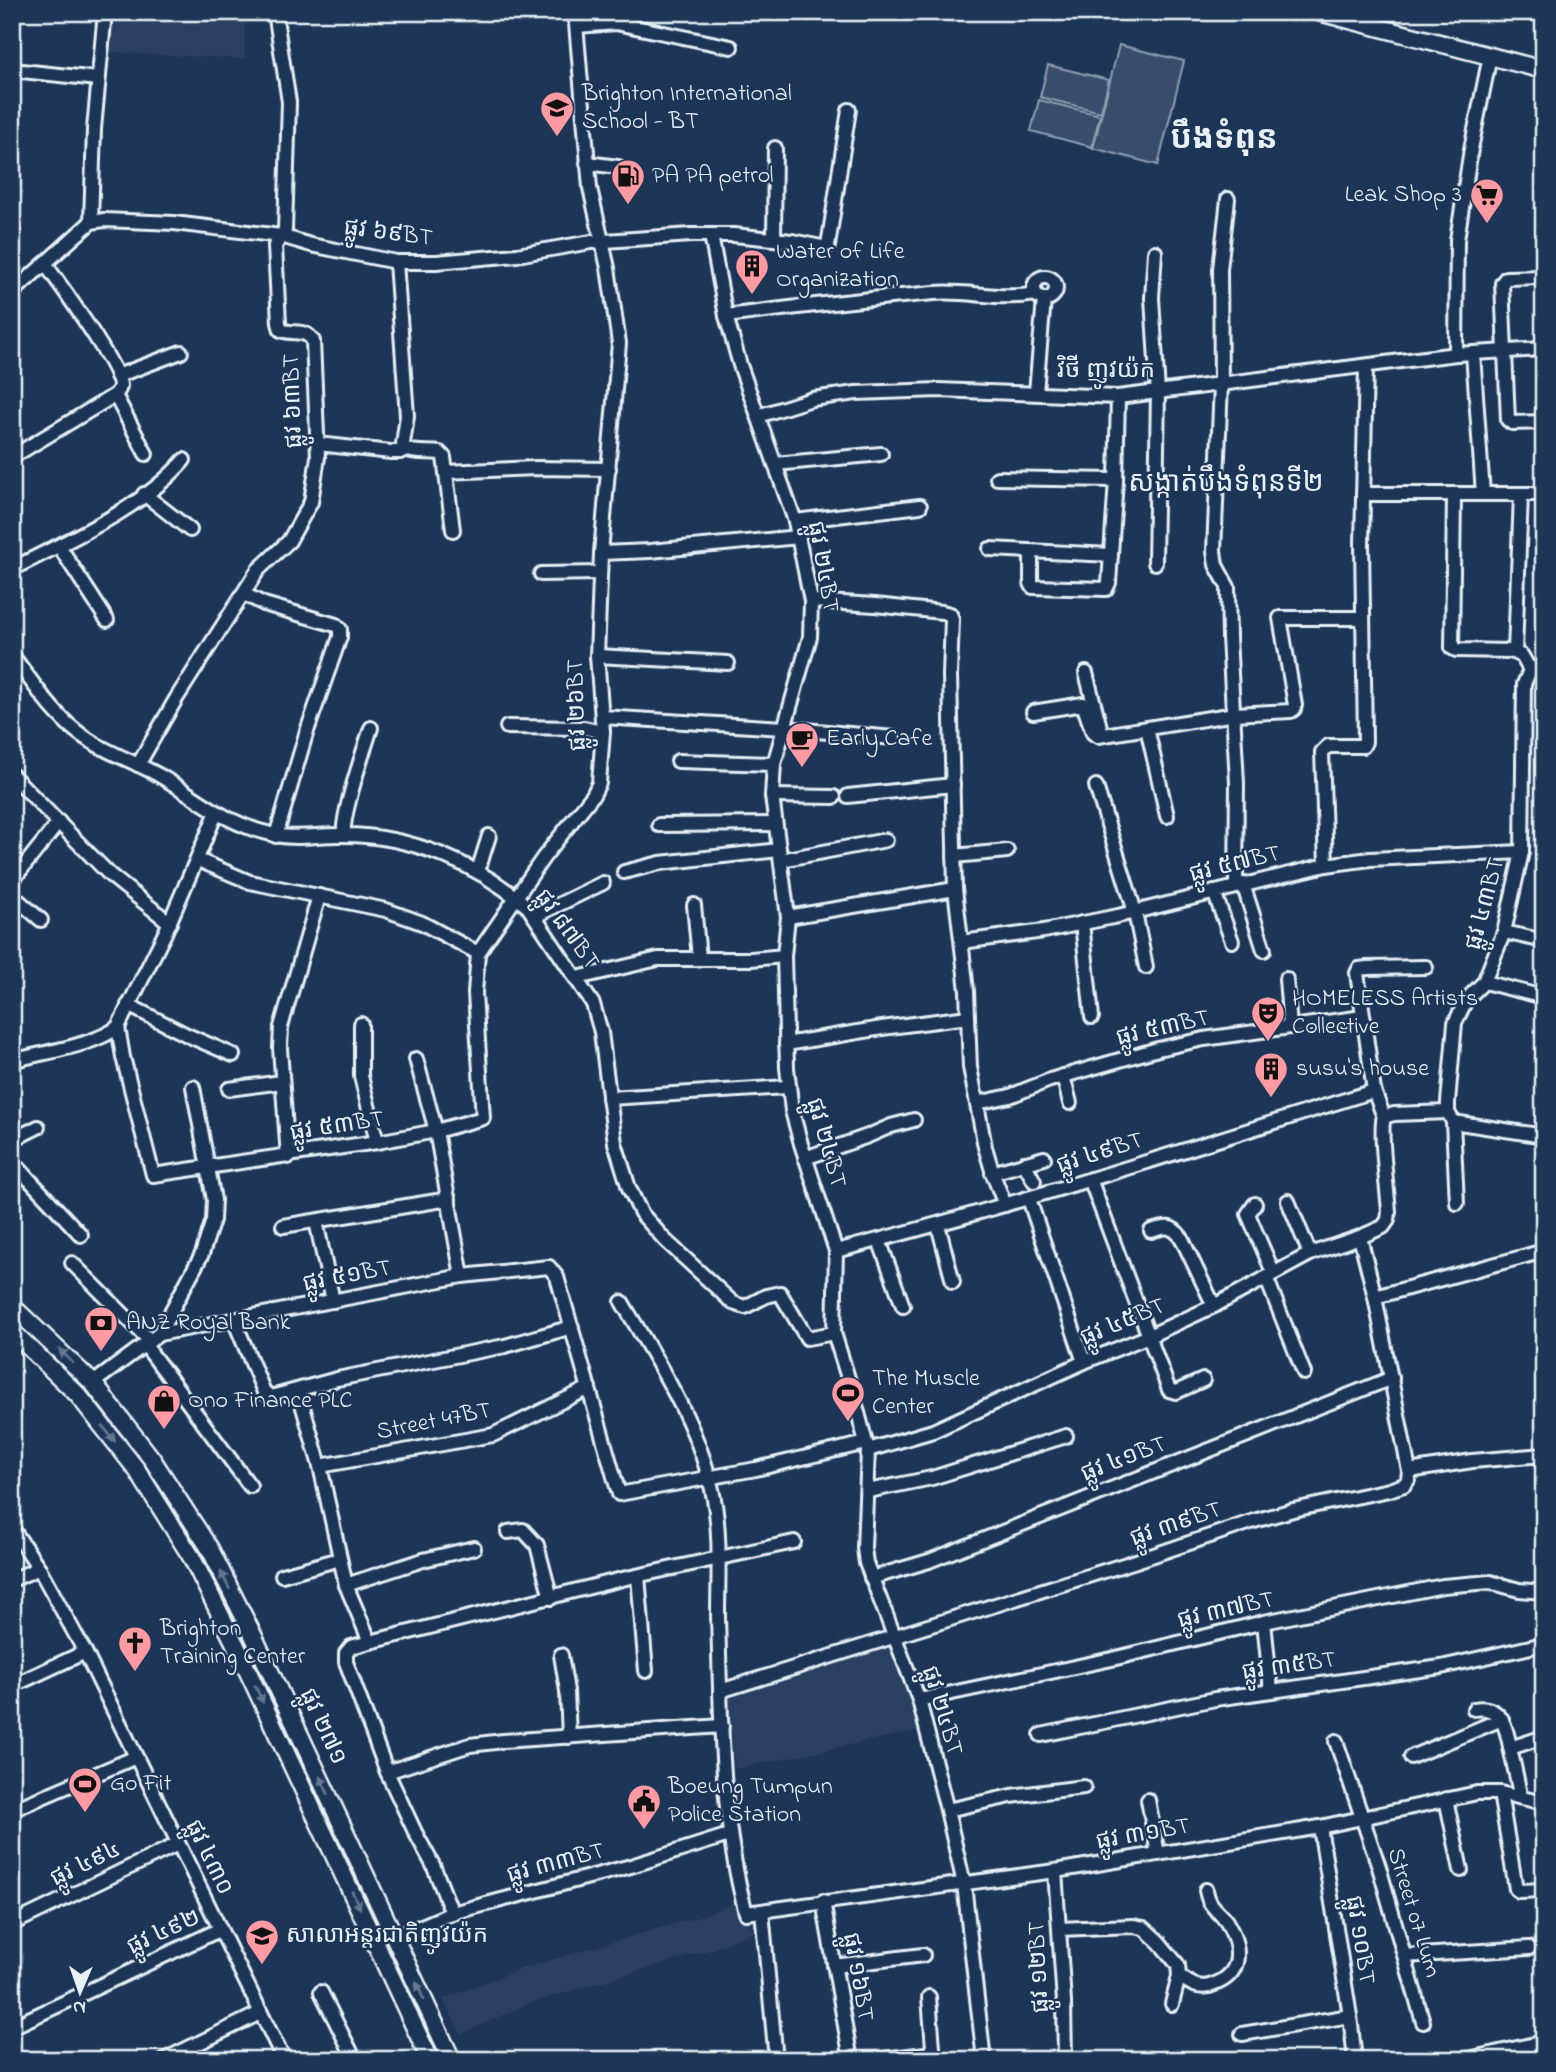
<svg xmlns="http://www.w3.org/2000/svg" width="1556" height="2072" font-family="'Indie Flower','Noto Sans Khmer',sans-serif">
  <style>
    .built { fill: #2a4162 }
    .garden { fill: #374d6c; stroke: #909fb2; stroke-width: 2 }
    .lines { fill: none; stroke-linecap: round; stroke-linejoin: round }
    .minor-casing { stroke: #e8f1f8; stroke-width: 18 }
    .major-casing { stroke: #e8f1f8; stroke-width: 21 }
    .minor { stroke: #1d3557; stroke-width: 12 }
    .major { stroke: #1d3557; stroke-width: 16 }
    .oneway { fill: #64778f }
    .labels { text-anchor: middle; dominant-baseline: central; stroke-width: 5; stroke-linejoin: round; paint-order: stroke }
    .poi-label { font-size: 24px; fill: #e8f1f8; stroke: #1d3557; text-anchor: start }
    .street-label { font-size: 24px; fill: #e8f1f8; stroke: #1d3557 }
    .quarter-label { font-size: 28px; fill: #e8f1f8; stroke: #1d3557 }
    .district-label { font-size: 32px; font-weight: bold; fill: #e8f1f8; stroke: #1d3557 }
  </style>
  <rect width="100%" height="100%" fill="#1d3557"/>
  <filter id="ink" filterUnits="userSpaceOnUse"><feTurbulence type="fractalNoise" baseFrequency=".0143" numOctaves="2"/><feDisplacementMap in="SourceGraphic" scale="14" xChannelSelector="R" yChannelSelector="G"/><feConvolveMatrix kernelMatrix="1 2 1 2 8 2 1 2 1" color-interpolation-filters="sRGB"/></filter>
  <g filter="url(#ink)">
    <g class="built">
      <path d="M114 12H245V59L107 52Z"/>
      <path d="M891 1645 920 1730 735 1769 729 1694Z"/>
      <path d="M737 1901 754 1932 713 1949 530 2003 461 2034 443 1999 520 1969 708 1914Z"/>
    </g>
    <g class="garden">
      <path d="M1119 45 1184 61 1158 165 1093 148Z"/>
      <path d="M1048 65 1109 80 1101 112 1040 97Z"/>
      <path d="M1039 100 1100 115 1092 147 1031 131Z"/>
    </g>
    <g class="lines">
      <g class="minor-casing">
        <g id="minor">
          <path d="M577 26 616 23 731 47"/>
          <path d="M12 70 98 79"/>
          <path d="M587 163 618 167"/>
          <path d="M1228 199 1220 269 1221 384 1214 551 1216 565 1228 587 1229 637 1237 783 1236 886"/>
          <path d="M91 222 94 129 105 12"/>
          <path d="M711 235 726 316 740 365 795 521 811 601 810 637 774 764 772 796 788 917 784 956 787 1068 792 1111 801 1144 836 1251 834 1333 853 1394 868 1450 864 1548 866 1563 919 1700 947 1810 964 1884 984 2060"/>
          <path d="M774 239 775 148"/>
          <path d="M396 262 407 416 403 444 405 449C416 454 429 451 440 453L444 457 453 530"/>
          <path d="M1544 277 1506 278 1502 283 1508 420 1512 423 1544 422"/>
          <circle cx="1045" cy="288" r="11"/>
          <path d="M12 293 91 222 104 220 174 223 281 236 311 245 396 262H436L517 255 591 242 691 235H734L792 241 821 247 828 246 849 110"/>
          <path d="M726 316C795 307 865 299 934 293 969 290 1000 301 1036 294"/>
          <path d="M1473 353 1483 494"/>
          <path d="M1456 354 1457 240 1471 149 1490 56"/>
          <path d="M117 376 181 352"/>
          <path d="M1036 392 1044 299"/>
          <path d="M115 395 146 454"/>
          <path d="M758 416 812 399 856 393 939 390 1118 397 1456 354 1544 349"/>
          <path d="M318 444 391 452H400L405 449"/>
          <path d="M12 457 115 395C118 391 120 390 120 385 119 367 60 284 46 265"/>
          <path d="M775 464 881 454"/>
          <path d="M446 472 536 468 609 469"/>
          <path d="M997 478 1116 480"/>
          <path d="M144 494 190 530"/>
          <path d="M1363 494H1544"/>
          <path d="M1454 495 1452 648 1456 650 1511 651 1522 656 1530 670"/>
          <path d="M795 521 920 506"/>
          <path d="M59 546 107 620"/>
          <path d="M990 549 1111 555"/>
          <path d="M1031 551V583L1033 587 1106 589 1109 583 1116 480 1118 397"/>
          <path d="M601 553 650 551 799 537"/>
          <path d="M1155 563 1158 393 1152 298 1155 252"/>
          <path d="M12 569C67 541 145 507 184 460"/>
          <path d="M541 574 600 573"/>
          <path d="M244 594 264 604 336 625 340 629V637L306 734 276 836"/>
          <path d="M811 601 875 605 942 612 950 614 952 619 950 675 955 889 967 991 970 1067 985 1147 994 1177 1005 1205"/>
          <path d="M1515 652 1521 494"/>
          <path d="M12 655C30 679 47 705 69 725 96 750 131 759 162 777 202 801 227 825 275 835 298 840 320 834 344 835 411 835 477 864 528 907L593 1004 601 1032 615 1143 629 1188 641 1213 665 1240 733 1303 745 1307 766 1296 780 1293 807 1338 834 1333"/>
          <path d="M597 656 728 663"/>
          <path d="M1086 673 1102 735"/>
          <path d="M1033 712 1083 704 1093 733 1098 736 1235 714 1291 711 1294 709 1295 705 1280 618H1363"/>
          <path d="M602 717 784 728 894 738"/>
          <path d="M507 727 584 728 603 732"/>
          <path d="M1147 728 1167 816"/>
          <path d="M678 761 774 764"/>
          <path d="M138 765 176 699 258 570 289 541 311 502 318 457 313 341C305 328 294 335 281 330L279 323 275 246 285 230 289 102 275 12"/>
          <path d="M12 775 110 875 170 923"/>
          <path d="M1096 786 1135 912 1146 967"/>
          <path d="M772 796 834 797"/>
          <path d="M848 796 953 785"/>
          <path d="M659 825 775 824"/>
          <path d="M344 835C341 816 364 750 371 728"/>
          <path d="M954 856 1007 851"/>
          <path d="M198 860 250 882 386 910 422 923 478 953"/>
          <path d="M781 860 886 840"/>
          <path d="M1326 865 1322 752 1328 746H1363L1365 742 1362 544 1366 366"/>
          <path d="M478 871 489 836"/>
          <path d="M624 872 660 863 779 850"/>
          <path d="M12 881 59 822"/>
          <path d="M1243 884 1264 950"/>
          <path d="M1214 892 1232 941"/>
          <path d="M12 895 41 920"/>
          <path d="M694 905 699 958"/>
          <path d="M535 916 603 883"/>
          <path d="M788 917 955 889"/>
          <path d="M1082 923 1092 1017"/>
          <path d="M1504 932 1544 941"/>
          <path d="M962 942 1044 931 1118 916 1326 865 1370 859 1522 852"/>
          <path d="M577 978 658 959H751L784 956"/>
          <path d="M1286 979 1290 1027"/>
          <path d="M1484 982 1544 997"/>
          <path d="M128 1005 187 1035 233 1055"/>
          <path d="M361 1024V1076L377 1142"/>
          <path d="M118 1027 123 1057 153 1175 377 1142 436 1131 483 1118 475 993 478 953 543 858 593 795 599 783 603 732 597 656 601 553 619 343 608 268 590 188 575 12"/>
          <path d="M786 1044 882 1028 968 1017"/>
          <path d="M416 1059 436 1131 462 1276"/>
          <path d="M12 1061C43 1052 94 1046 118 1027L165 933 216 814"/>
          <path d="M1063 1076 1070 1103"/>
          <path d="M229 1089 282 1082"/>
          <path d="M609 1098 788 1087"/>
          <path d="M977 1103 1010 1096 1050 1080 1158 1049 1204 1039 1363 1017"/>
          <path d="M1384 1117 1374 1091 1357 973 1359 969 1367 968 1426 967"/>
          <path d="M1453 1122 1544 1136"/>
          <path d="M1541 1136 1544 1119"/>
          <path d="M12 1140 38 1127"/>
          <path d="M288 1157 280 1048 281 1027 319 896"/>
          <path d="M805 1158 868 1136 891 1126 914 1120"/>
          <path d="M12 1161 81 1235"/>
          <path d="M1024 1163 1034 1181"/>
          <path d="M992 1173 1044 1158"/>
          <path d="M1090 1179 1169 1390 1176 1392 1203 1380"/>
          <path d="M1029 1199 1084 1362"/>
          <path d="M1288 1201 1310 1254"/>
          <path d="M1457 1203 1453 1122 1448 1112V1102L1455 1023 1466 1000 1484 982 1504 932 1522 852 1524 684 1530 670 1544 665"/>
          <path d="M1255 1204 1248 1214 1273 1272"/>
          <path d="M316 1221 333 1301"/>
          <path d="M938 1225 953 1282"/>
          <path d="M283 1226 449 1199"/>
          <path d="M1151 1231C1165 1227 1171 1224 1181 1237L1214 1306"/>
          <path d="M879 1240 903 1306"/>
          <path d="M836 1251C1018 1205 1196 1146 1374 1091"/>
          <path d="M72 1263 150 1341"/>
          <path d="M1266 1277 1304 1373"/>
          <path d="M1375 1297 1544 1251"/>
          <path d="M622 1302C659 1365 700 1426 714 1499 721 1537 718 1578 718 1616 721 1715 720 1817 746 1913L1055 1871 1320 1827 1477 1793H1500L1544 1803"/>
          <path d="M234 1320 264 1392 271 1397 337 1379 505 1346 572 1327"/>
          <path d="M159 1334 462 1276 549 1267 557 1277 619 1494 756 1469 866 1443"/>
          <path d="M145 1345 250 1486"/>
          <path d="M93 1383 159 1334 202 1254 213 1220 214 1200 193 1087"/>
          <path d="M298 1390 320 1466 346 1585 370 1642"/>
          <path d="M868 1450 933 1431 1084 1362 1149 1336 1214 1306 1310 1254 1360 1237 1383 1227 1388 1220 1389 1212C1388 1194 1379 1130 1384 1117L1394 1114 1448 1112"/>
          <path d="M320 1466 493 1435 589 1388"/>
          <path d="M1409 1471 1472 1461 1544 1455"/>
          <path d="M868 1491 932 1478 1066 1436"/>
          <path d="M12 1528 39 1568 85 1652 284 2060"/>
          <path d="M508 1532 523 1530 537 1545 551 1598"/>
          <path d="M282 1575 340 1559"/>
          <path d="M638 1576 646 1671"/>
          <path d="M871 1578 929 1561 1392 1378"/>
          <path d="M12 1580 39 1568"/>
          <path d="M346 1585 423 1560 474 1548"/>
          <path d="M1264 1622 1271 1691"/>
          <path d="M561 1655 567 1691 569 1737"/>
          <path d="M12 1686 85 1652"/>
          <path d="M720 1691 1136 1561 1254 1521 1293 1510 1389 1490 1404 1485 1408 1480 1409 1471 1375 1297 1360 1237"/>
          <path d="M919 1700 1112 1659 1264 1622 1443 1586 1490 1582 1519 1590 1544 1592"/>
          <path d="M1474 1709C1503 1704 1507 1730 1511 1752 1514 1767 1518 1781 1520 1796"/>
          <path d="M1041 1735 1215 1699 1441 1667 1544 1644"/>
          <path d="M1336 1741 1379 1867 1423 2022"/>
          <path d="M1510 1748 1544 1737"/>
          <path d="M1411 1757 1502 1719"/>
          <path d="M387 1772 470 1745 503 1741 722 1726"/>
          <path d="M1500 1793 1516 1889 1519 1891 1544 1890"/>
          <path d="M1446 1799 1461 1870"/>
          <path d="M1148 1800 1158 1854"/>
          <path d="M12 1810 136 1757"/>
          <path d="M947 1810 1011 1796 1084 1787"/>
          <path d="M1320 1827 1350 2016 1355 2060"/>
          <path d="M1055 1871 1064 2002 1065 2060"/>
          <path d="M823 1901 851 2060"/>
          <path d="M762 1911 776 2060"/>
          <path d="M452 1913 433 1865 415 1832 387 1772 346 1662V1653L351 1647 370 1642 622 1579 794 1542"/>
          <path d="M12 1924 178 1844"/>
          <path d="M1059 1929 1133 1926 1144 1928 1159 1942 1178 1965 1179 1976 1172 2004"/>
          <path d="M396 1937 452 1913 631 1866 729 1835"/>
          <path d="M1405 1956 1529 1948"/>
          <path d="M834 1966 923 1955"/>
          <path d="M1179 1976C1189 1983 1197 1989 1209 1986 1244 1976 1242 1948 1226 1921 1217 1908 1209 1908 1206 1890"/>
          <path d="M321 1992 355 2060"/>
          <path d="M929 1997 934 2060"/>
          <path d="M12 2027 219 1930"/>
          <path d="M1242 2034 1350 2016"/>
          <path d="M164 2060 260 2013"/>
          <path d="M875 2060 934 2053"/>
          <path d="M1464 2060 1544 2042"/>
        </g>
      </g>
      <g class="major-casing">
        <g id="major">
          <path d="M1319 12 1544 70"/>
          <path d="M12 1306 93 1383 152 1459 210 1549 253 1635 452 2060"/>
          <path d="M12 1331 78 1395 137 1470 192 1558 235 1644 430 2060"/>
        </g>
      </g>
      <use href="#minor" class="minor"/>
      <use href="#major" class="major"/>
    </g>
    <defs><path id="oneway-solid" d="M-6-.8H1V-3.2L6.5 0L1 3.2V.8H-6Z" transform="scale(1.75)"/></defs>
    <g class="oneway">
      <use href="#oneway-solid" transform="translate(66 1356) rotate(-135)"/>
      <use href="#oneway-solid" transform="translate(109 1434) rotate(52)"/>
      <use href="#oneway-solid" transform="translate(225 1580) rotate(-117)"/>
      <use href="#oneway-solid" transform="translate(259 1694) rotate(65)"/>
      <use href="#oneway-solid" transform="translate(324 1785) rotate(-115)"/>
      <use href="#oneway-solid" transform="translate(356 1900) rotate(65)"/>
      <use href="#oneway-solid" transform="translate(420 1991) rotate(-114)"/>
    </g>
  </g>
  <defs>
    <g id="school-pin" transform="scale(1.75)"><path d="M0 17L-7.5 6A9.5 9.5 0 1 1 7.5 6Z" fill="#ff9aa2" stroke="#1d3557"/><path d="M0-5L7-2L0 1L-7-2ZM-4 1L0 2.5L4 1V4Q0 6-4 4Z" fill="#111"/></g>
    <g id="fuel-pin" transform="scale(1.75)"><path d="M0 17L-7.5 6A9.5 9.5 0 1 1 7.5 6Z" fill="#ff9aa2" stroke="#1d3557"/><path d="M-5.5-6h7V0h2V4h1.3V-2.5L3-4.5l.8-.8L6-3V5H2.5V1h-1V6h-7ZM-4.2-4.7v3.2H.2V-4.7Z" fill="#111"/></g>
    <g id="supermarket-pin" transform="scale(1.75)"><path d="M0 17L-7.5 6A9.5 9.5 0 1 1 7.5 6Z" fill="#ff9aa2" stroke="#1d3557"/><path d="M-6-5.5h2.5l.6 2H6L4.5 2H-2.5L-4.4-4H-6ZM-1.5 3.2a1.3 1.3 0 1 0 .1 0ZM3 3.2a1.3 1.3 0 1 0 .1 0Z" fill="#111"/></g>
    <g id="building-pin" transform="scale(1.75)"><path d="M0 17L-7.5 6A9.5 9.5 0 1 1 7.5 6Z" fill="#ff9aa2" stroke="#1d3557"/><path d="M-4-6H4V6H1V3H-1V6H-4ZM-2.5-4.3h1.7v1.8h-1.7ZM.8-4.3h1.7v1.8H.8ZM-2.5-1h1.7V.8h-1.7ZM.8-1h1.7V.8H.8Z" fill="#111"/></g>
    <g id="cafe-pin" transform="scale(1.75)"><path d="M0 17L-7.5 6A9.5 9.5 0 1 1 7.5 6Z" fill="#ff9aa2" stroke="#1d3557"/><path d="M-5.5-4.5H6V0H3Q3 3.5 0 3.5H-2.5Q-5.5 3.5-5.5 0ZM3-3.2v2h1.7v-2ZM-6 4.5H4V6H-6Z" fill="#111"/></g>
    <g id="theatre-pin" transform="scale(1.75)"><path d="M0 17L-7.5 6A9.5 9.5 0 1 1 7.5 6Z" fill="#ff9aa2" stroke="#1d3557"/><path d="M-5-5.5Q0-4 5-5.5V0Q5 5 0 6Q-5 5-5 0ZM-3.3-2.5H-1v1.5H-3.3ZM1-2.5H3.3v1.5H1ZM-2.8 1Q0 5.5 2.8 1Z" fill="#111"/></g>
    <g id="bank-pin" transform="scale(1.75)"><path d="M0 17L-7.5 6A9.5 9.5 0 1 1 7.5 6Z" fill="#ff9aa2" stroke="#1d3557"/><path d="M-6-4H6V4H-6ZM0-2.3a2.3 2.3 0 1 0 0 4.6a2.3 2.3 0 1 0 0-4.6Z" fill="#111"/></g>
    <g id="stadium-pin" transform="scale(1.75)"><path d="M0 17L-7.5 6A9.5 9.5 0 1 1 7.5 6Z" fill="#ff9aa2" stroke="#1d3557"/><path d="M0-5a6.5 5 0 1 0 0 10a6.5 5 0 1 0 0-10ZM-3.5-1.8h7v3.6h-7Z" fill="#111"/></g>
    <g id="shop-pin" transform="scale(1.75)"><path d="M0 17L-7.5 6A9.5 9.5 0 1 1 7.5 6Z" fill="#ff9aa2" stroke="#1d3557"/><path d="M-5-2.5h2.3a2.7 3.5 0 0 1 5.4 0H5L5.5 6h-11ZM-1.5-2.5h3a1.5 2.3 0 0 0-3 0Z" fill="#111"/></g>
    <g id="church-pin" transform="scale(1.75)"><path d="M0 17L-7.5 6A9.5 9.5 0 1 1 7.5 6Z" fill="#ff9aa2" stroke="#1d3557"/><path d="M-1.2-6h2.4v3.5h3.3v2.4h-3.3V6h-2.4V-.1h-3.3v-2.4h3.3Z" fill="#111"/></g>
    <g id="civic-pin" transform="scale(1.75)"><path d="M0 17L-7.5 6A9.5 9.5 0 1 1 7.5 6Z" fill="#ff9aa2" stroke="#1d3557"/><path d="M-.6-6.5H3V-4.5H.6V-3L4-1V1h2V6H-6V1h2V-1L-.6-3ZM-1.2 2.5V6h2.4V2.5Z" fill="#111"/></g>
  </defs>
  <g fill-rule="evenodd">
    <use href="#school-pin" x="557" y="108"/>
    <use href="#fuel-pin" x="628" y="176"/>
    <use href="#supermarket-pin" x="1487" y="195"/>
    <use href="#building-pin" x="752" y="266"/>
    <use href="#cafe-pin" x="802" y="739"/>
    <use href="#theatre-pin" x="1268" y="1013"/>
    <use href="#building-pin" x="1271" y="1069"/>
    <use href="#bank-pin" x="101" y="1323"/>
    <use href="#stadium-pin" x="848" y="1393"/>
    <use href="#shop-pin" x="164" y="1401"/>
    <use href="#church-pin" x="135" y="1643"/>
    <use href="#stadium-pin" x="85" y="1784"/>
    <use href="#civic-pin" x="644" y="1801"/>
    <use href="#school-pin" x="262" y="1936"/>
  </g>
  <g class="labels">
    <g class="poi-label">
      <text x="582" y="94">Brighton International<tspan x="582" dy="28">School - BT</tspan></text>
      <text x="652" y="176">PA PA petrol</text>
      <text x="1462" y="195" text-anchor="end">Leak Shop 3</text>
      <text x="776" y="252">Water of Life<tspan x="776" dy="28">Organization</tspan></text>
      <text x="826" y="739">Early Cafe</text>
      <text x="1292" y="999">HOMELESS Artists<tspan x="1292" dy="28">Collective</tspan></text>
      <text x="1296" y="1069">susu's house</text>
      <text x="126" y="1323">ANZ Royal Bank</text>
      <text x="872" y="1379">The Muscle<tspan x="872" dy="28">Center</tspan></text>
      <text x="188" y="1401">Ono Finance PLC</text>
      <text x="160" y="1629">Brighton<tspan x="160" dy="28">Training Center</tspan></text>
      <text x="110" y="1784">Go Fit</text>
      <text x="668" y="1787">Boeung Tumpun<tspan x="668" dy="28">Police Station</tspan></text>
      <text x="286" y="1936">សាលាអន្តរជាតិញូវយ៉ក</text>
    </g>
    <g class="street-label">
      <text transform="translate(388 234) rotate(7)">ផ្លូវ ៦៩BT</text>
      <text x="1106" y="371">វិថី ញូវយ៉ក</text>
      <text transform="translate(294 401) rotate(-92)">ផ្លូវ ៦៣BT</text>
      <text transform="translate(822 567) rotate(80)">ផ្លូវ ២៤BT</text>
      <text transform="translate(578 705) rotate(-92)">ផ្លូវ ២៦BT</text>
      <text transform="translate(1235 865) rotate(-14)">ផ្លូវ ៥៧BT</text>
      <text transform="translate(1486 904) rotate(-75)">ផ្លូវ ៤៣BT</text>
      <text transform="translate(566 930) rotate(54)">ផ្លូវ ៨៧BT</text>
      <text transform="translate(1163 1029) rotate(-13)">ផ្លូវ ៥៣BT</text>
      <text transform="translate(337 1127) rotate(-9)">ផ្លូវ ៥៣BT</text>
      <text transform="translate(825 1143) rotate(74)">ផ្លូវ ២៤BT</text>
      <text transform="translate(1100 1154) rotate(-18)">ផ្លូវ ៤៩BT</text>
      <text transform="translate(347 1277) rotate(-11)">ផ្លូវ ៥១BT</text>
      <text transform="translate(1123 1323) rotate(-23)">ផ្លូវ ៤៥BT</text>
      <text transform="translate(434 1422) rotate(-11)">Street 47BT</text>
      <text transform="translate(1124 1460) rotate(-21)">ផ្លូវ ៤១BT</text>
      <text transform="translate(1176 1525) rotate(-19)">ផ្លូវ ៣៩BT</text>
      <text transform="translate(1226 1611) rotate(-13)">ផ្លូវ ៣៧BT</text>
      <text transform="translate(1289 1667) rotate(-8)">ផ្លូវ ៣៥BT</text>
      <text transform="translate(941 1711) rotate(73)">ផ្លូវ ២៤BT</text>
      <text transform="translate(322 1727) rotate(65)">ផ្លូវ ២៧១</text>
      <text transform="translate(1143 1835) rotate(-10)">ផ្លូវ ៣១BT</text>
      <text transform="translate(208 1858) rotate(64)">ផ្លូវ ៤៣០</text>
      <text transform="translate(556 1864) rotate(-15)">ផ្លូវ ៣៣BT</text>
      <text transform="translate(86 1865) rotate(-26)">ផ្លូវ ៤៩៤</text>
      <text transform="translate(1413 1913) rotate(73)">Street 07 Lum</text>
      <text transform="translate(164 1933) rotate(-25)">ផ្លូវ ៤៩២</text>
      <text transform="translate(1359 1940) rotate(81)">ផ្លូវ ១០BT</text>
      <text transform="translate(1040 1967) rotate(-93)">ផ្លូវ ១២BT</text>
      <text transform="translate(857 1977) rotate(80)">ផ្លូវ ១៦BT</text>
    </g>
    <g class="quarter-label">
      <text x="1226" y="484">សង្កាត់បឹងទំពុនទី២</text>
    </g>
    <g class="district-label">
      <text x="1224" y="140">បឹងទំពុន</text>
    </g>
  </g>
  <rect width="1556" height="2072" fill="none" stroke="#1d3557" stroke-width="42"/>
  <rect x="21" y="21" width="1514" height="2030" fill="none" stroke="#e8f1f8" stroke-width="2.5" filter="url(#ink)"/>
  <g transform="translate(80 1992) rotate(182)" stroke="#1d3557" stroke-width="5" paint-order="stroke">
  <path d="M0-5L12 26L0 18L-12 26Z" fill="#e8f1f8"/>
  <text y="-10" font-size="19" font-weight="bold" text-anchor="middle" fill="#e8f1f8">N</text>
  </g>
</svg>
